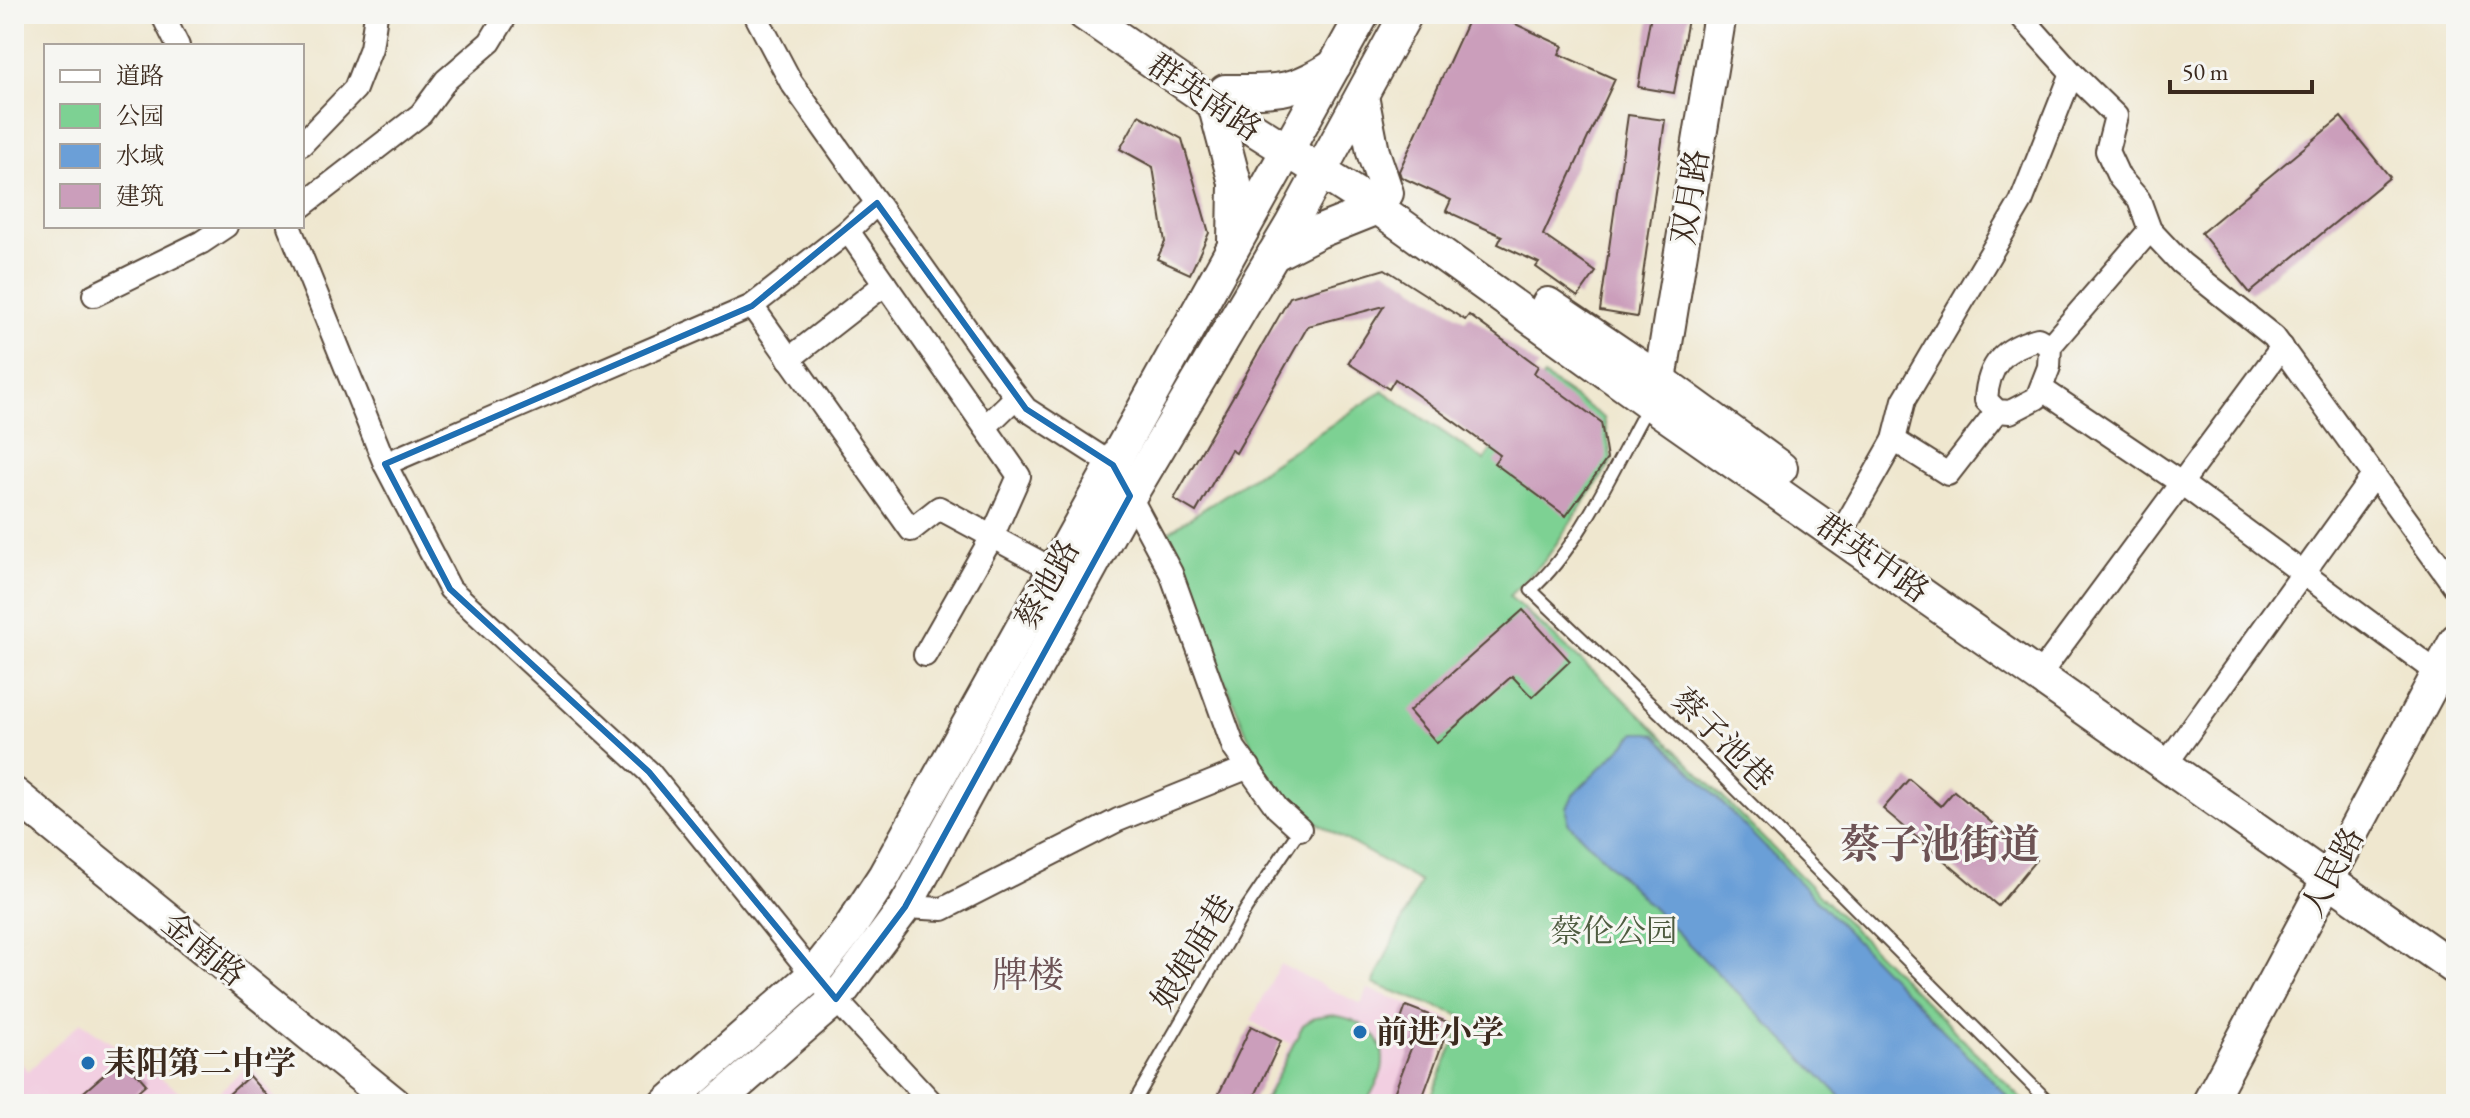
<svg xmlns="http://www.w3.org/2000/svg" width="2470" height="1118" font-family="'EB Garamond','Noto Serif SC',serif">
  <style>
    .built { fill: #f2cfe1 }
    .green { fill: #7dd193; stroke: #5c7e58; stroke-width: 2 }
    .water { fill: #6b9fd7; stroke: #53647a; stroke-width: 2 }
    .building { fill: #cb9ebb }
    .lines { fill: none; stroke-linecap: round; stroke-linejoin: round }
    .lane-casing { stroke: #564639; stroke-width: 15 }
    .street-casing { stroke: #564639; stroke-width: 26 }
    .secondary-casing { stroke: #564639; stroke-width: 36 }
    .lane { stroke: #fff; stroke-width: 11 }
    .street { stroke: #fff; stroke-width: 22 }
    .secondary { stroke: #fff; stroke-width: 32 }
    .marked { fill: none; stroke: #1f6fb2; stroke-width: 6; stroke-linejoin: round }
    .poi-dot { fill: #1f6fb2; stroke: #f6f6f2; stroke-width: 3 }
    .labels { text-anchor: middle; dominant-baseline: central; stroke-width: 6; stroke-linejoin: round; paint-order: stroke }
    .street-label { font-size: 32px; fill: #3b2a1e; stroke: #f6f6f2 }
    .park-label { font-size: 32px; fill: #4f5c41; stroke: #f6f6f2 }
    .poi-label { font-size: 32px; font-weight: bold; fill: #3b2a1e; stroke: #f6f6f2; text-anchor: start }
    .quarter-label { font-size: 36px; fill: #6d5355; stroke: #f6f6f2 }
    .district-label { font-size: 40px; font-weight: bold; fill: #6d5355; stroke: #f6f6f2 }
  </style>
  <rect width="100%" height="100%" fill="#f6f6f2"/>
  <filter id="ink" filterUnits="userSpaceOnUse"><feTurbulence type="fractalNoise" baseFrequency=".0125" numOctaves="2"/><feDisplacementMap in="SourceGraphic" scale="16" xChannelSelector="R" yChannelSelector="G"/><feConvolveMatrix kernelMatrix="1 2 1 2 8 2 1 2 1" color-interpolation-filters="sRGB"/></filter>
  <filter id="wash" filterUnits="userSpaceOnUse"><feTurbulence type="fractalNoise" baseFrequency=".006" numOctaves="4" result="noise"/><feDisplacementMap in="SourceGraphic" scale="32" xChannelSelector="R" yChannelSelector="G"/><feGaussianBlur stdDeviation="1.8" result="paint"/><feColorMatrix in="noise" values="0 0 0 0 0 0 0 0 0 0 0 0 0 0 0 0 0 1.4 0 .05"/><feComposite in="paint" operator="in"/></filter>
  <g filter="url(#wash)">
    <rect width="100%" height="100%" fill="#efe7cf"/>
    <g class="built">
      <path d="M1280 964 1361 1004 1368 989 1453 1020 1423 1104H1260L1290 1044 1251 1021Z"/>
      <path d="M81 1022 198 1104H14V1055L28 1071Z"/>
      <path d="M249 1064 279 1103 206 1104Z"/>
    </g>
    <g class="green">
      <path d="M1544 376 1604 418 1612 461 1546 559 1509 596 1634 708 2027 1104H1428L1465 1017 1373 984 1420 882 1285 805 1257 758 1164 535 1383 391 1484 460Z"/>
      <path d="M1328 1015C1358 1017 1389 1034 1382 1070 1379 1081 1371 1093 1366 1104H1263L1303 1025 1316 1017Z"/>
    </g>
    <path class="water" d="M1636 733H1650L1656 735 2009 1098V1104H1848L1568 823 1567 808 1573 795Z"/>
    <g id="blocks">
      <g class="building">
        <path d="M1471 14H1512L1509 21 1563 46 1559 54 1615 79 1543 235 1596 272 1578 297 1536 267 1539 263 1498 244 1502 236 1446 211 1451 200 1401 177 1399 171Z"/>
        <path d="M1651 14H1689L1674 93 1638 87Z"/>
        <path d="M1139 115 1182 139 1209 233 1190 274 1157 259 1165 242 1153 167 1120 149Z"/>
        <path d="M1628 115 1665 120 1637 317 1600 311Z"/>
        <path d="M2341 117 2390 177 2250 293 2201 233Z"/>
        <path d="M1385 269 1465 320 1469 315 1538 366 1534 373 1601 422 1607 459 1566 516 1494 463 1500 455 1395 379 1389 389 1348 363 1384 306 1308 326 1236 453 1231 450 1196 512 1174 499 1290 297Z"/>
        <path d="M1523 610 1570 661 1532 697 1512 676 1437 743 1409 711Z"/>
        <path d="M1909 779 1941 806 1954 791 2036 860 1998 906 1883 809Z"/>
        <path d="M1406 1006 1450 1023 1420 1104H1390L1416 1035 1398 1028Z"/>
        <path d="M1251 1026 1281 1041 1251 1104H1214Z"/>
        <path d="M123 1058 146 1084 123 1104H70Z"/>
        <path d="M249 1076 274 1104H218Z"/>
      </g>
    </g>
  </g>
  <g filter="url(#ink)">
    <use href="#blocks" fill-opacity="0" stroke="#564639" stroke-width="2"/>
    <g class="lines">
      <g class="lane-casing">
        <g id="lane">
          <path d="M1648 406C1616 463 1580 547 1531 590L1662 715 2051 1104"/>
          <path d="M1133 1104 1246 909 1300 829"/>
        </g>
      </g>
      <g class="street-casing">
        <g id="street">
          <path d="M162 14 178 46"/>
          <path d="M755 14 791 82 995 369 1026 409 1113 465 1171 573 1234 748 1277 808 1300 829"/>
          <path d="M2019 14 2072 73 2116 116 2107 151 2119 177 2139 200 2150 230 2181 263 2274 337 2456 588"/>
          <path d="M302 144 355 89 371 48 376 14"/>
          <path d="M302 206 421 114 446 80 490 42 507 14"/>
          <path d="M289 226 385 464 450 589 649 772 813 975 933 1104"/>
          <path d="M848 231 1019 476 992 537 925 655"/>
          <path d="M94 295 202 242 226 226"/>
          <path d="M752 306 911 530 939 508 1054 570"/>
          <path d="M2050 346 2038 339C2004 348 1988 364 1986 400L1997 411 2010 412 2037 398 2049 367 2050 346 2150 230"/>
          <path d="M789 359 885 284"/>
          <path d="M2042 389 2181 483 2438 673"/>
          <path d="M985 427 1016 397"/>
          <path d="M1894 440 1948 474 1997 411"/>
          <path d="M385 464 752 306 848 231 877 203"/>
          <path d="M1840 535 1894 440 1904 400 2021 202 2072 73"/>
          <path d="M2040 674 2282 347"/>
          <path d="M2166 764 2373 476"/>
          <path d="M905 907 943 909 1118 820 1249 767"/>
        </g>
      </g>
      <g class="secondary-casing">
        <g id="secondary">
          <path d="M1084 14 1214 104 1378 208 1649 403 2456 969"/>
          <path d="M1225 91C1276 91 1291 94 1335 65"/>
          <path d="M1362 96 1373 152 1387 193"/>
          <path d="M1214 104 1235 183 1234 242"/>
          <path d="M1273 255 1318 232 1378 208"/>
          <path d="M1548 304 1660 380 1781 468"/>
          <path d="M1660 380 1720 14"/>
          <path d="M14 794 395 1104"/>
          <path d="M666 1104 813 975 849 929 884 876 1363 14"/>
          <path d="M715 1104 836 999 905 907 1130 496 1291 225 1406 14"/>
          <path d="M2208 1104 2456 640"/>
        </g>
      </g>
      <use href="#lane" class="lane"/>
      <use href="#street" class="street"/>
      <use href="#secondary" class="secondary"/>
    </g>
  </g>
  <path class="marked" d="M877 203 1026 409 1113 465 1130 496 905 907 836 999 649 772 450 589 385 464 752 306Z"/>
  <g class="poi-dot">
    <circle cx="1360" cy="1032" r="8"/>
    <circle cx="88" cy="1063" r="8"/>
  </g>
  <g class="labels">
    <g class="street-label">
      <text transform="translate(1205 97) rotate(34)">群英南路</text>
      <text transform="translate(1690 197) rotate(-81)">双月路</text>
      <text transform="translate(1873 558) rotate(35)">群英中路</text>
      <text transform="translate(1047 584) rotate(-61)">蔡池路</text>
      <text transform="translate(1723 739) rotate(45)">蔡子池巷</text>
      <text transform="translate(2332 872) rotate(-62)">人民路</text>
      <text transform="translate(204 949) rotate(39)">金南路</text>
      <text transform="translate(1192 952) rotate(-59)">娘娘庙巷</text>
    </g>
    <g class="park-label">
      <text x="1614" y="931">蔡伦公园</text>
    </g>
    <g class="poi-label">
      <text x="1376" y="1032">前进小学</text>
      <text x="104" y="1063">耒阳第二中学</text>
    </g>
    <g class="quarter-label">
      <text x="1028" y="974">牌楼</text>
    </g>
    <g class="district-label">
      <text x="1940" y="844">蔡子池街道</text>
    </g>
  </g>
  <rect width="2470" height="1118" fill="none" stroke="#f6f6f2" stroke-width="48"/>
  <rect x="44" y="44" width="260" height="184" fill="#f6f6f2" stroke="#aba49d" stroke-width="2"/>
  <rect x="60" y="70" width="40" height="12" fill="#ffffff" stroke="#aba49d" stroke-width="2"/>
  <text x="116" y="84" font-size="24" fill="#3b2a1e">道路</text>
  <rect x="60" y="104" width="40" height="24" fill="#7dd193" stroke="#aba49d" stroke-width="2"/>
  <text x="116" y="124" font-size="24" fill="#3b2a1e">公园</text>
  <rect x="60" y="144" width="40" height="24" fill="#6b9fd7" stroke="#aba49d" stroke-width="2"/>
  <text x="116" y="164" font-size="24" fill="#3b2a1e">水域</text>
  <rect x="60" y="184" width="40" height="24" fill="#cb9ebb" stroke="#aba49d" stroke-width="2"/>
  <text x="116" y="204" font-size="24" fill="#3b2a1e">建筑</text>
  <path d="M2170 80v12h142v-12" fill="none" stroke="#3b2a1e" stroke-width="4"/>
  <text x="2182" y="80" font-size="24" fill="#3b2a1e" stroke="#f6f6f2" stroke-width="6" paint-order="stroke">50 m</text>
</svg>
